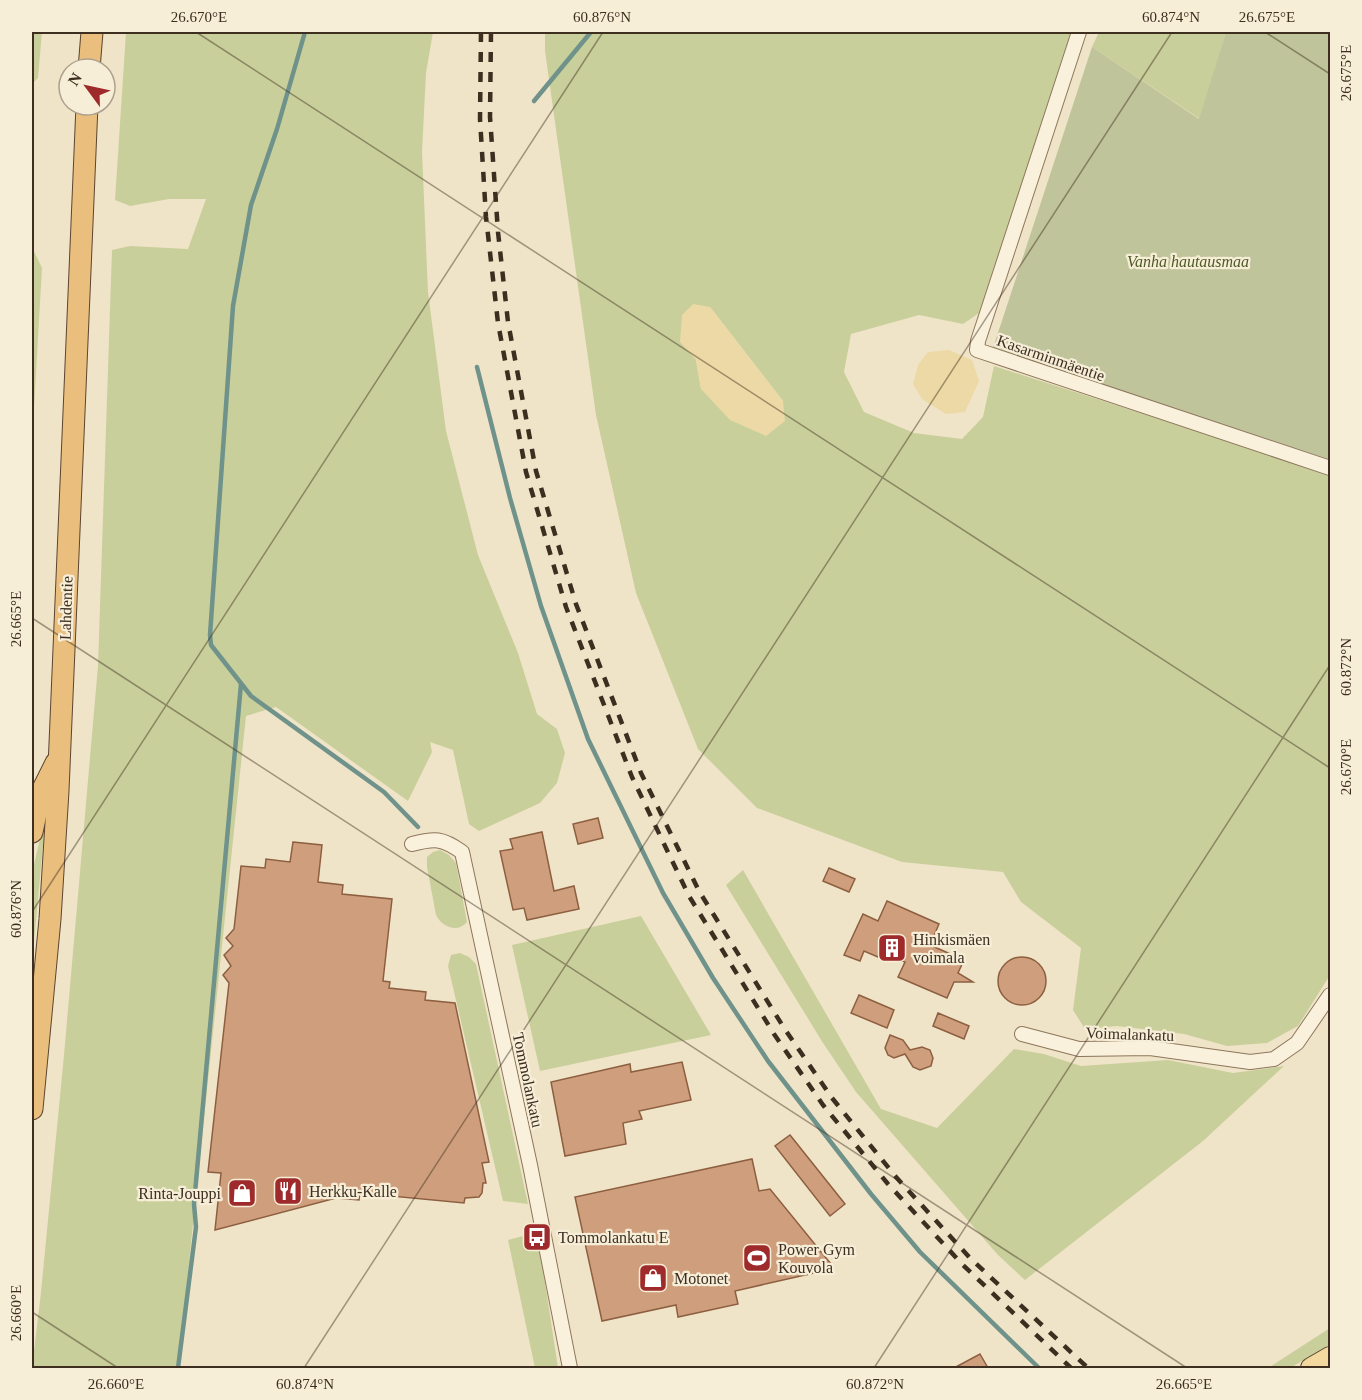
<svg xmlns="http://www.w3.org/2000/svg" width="1362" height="1400" font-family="Georgia,serif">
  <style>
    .green { fill: #c9cf9b; fill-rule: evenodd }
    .sand { fill: #ecd9a5 }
    .cemetery { fill: #bfc49a }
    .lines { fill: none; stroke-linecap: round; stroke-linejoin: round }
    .stream { stroke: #6f938a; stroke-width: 4.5 }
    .building { fill: #cf9f7d; stroke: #8d5f41; stroke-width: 1.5 }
    .minor-casing { stroke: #8d765c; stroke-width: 16 }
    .primary-casing { stroke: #5b4430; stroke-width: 22 }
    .trunk-casing { stroke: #5b4430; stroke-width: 23 }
    .minor { stroke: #faf1dc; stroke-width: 14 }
    .primary { stroke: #f3d9a0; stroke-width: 20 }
    .trunk { stroke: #eabe7c; stroke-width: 21 }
    .rail { stroke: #3d2e20; stroke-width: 4.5; stroke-dasharray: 10 10; stroke-linecap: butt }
    .ticks { fill: none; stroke: #3d2e20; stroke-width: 1.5; stroke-opacity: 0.45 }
    .labels { text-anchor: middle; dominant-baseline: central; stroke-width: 4.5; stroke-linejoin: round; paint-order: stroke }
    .park-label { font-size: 16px; font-style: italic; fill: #4d5a26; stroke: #f7eed8 }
    .street-label { font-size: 16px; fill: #3d2e20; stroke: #f7eed8 }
    .poi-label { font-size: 16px; fill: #3d2e20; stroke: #f7eed8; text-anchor: start }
    .neatline { fill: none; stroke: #3d2e20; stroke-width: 2 }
    .ticks-label { font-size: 15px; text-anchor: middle; fill: #3d2e20 }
  </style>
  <rect width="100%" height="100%" fill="#f0e4c8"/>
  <g class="green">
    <path d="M32 32H42L38 78 32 84Z"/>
    <path d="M126 32H433L426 73 422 152 428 292 446 431 478 555 518 653 537 714 557 729 565 753 557 783 540 803 479 831 469 824 453 750 430 742 432 752 408 801 276 707 246 716 178 1368H32L41 1292 64 1055 98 666 112 250 130 246 188 249 206 199H169L130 206 115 200Z"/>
    <path d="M545 32H1071L979 313 963 324 919 315 851 334 844 372 864 412 914 433 962 439 983 417 994 366 1330 474V975L1298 1026 1267 1043 1227 1046 1184 1034 1117 1026 1085 1029 1073 1010 1081 948 1021 902 1003 872 902 862 757 808 698 749 636 593 596 415 545 51ZM710 307 783 401 701 389 696 360Z"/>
    <path d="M1099 32H1226L1200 119 1092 47Z"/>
    <path d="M32 247 42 268 32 444Z"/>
    <path d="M46 813 32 963V873Z"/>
    <path d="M440 850 449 855 456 863 467 922C457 934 441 926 436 915L427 867V857L433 852Z"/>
    <path d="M743 870 881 1109 937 1128 1014 1049 1044 1054 1081 1066 1168 1060 1233 1073 1284 1066 1203 1141 1025 1280 998 1255 856 1092 823 1043 726 885Z"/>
    <path d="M641 916 711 1035 540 1071 512 945Z"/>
    <path d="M460 953 469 957 476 964 528 1204 503 1201 448 966 451 955Z"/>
    <path d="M523 1236 531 1237 539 1243 558 1368H535L508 1240Z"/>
    <path d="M1330 1328V1345L1290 1368H1268Z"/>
  </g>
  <g class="sand">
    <path d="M693 304 710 307 783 401 785 421 766 436 730 420 701 389 696 360 680 342 682 315Z"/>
    <path d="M949 350 972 360 979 381 965 412 946 414 922 399 913 384 918 365 928 352Z"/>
  </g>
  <path class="cemetery" d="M1226 32H1330V460L993 348 1092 47 1199 119Z"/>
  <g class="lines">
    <g class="stream">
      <path d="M305 32 277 129 251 205 233 306 210 635 211 645 251 696 384 792 418 827"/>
      <path d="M534 101 591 32"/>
      <path d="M477 367 510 498 541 606 588 739 663 893 713 978 768 1061 871 1194 920 1252 1039 1368"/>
      <path d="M178 1368 196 1227 194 1204 241 684"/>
    </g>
  </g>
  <g class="building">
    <path d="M598 818 603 838 578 844 573 824Z"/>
    <path d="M542 832 554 891 574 886 579 909 527 920 524 908 513 910 500 851 513 849 510 839Z"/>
    <path d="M293 842 322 845 318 882 343 885 342 894 392 899 383 981 390 982 389 988 426 992 425 1000 455 1003 489 1162 482 1163 486 1183H483L482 1193 479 1197 465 1198 464 1203 360 1193 359 1200 336 1198 215 1230 221 1173 208 1172 229 983 223 975 231 966 224 955 233 946 226 938 234 929 241 866 265 868 266 859 290 862Z"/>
    <path d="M829 868 855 879 849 892 823 881Z"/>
    <path d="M887 901 939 924 930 945 964 960 958 973 973 982H954L947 998 898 977 905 962 881 951 878 957 864 951 860 961 844 955 863 914 878 921Z"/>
    <circle cx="1022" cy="981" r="24"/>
    <path d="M859 995 894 1010 887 1028 851 1013Z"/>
    <path d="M938 1013 969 1026 964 1039 933 1026Z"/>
    <path d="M890 1035 903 1040 910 1050 922 1047 930 1050 933 1058 931 1066 920 1070 913 1067 905 1054 894 1058 888 1055 885 1048Z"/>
    <path d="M682 1062 691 1100 639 1111 642 1119 623 1123 626 1144 565 1156 551 1082 630 1064 631 1072Z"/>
    <path d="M790 1135 845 1204 830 1216 775 1146Z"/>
    <path d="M752 1159 759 1191 770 1189 831 1264 827 1270 735 1291 738 1304 678 1317 676 1305 602 1321 575 1197Z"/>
    <path d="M980 1354 988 1368H954Z"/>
  </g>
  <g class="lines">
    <g class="minor-casing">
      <g id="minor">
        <path d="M1079 32 978 341 977 350 1330 468"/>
        <path d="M412 844C435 838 442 838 462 852L530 1165 570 1368"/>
        <path d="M1022 1034 1079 1049 1150 1048 1250 1062 1274 1059 1297 1043 1330 995"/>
      </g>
    </g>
    <g class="primary-casing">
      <path id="primary" d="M1311 1368 1330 1357"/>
    </g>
    <g class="trunk-casing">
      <g id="trunk">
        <path d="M89 69 92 32"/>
        <path d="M32 832 40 795 56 763"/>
        <path d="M32 1109 50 919 58 791 87 105"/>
      </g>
    </g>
    <use href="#minor" class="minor"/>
    <use href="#primary" class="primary"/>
    <use href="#trunk" class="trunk"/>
    <g class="rail">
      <path d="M481 32 480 119 486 217 498 323 526 472 566 607 632 777 689 896 774 1034 823 1105 888 1184 963 1265 1071 1368"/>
      <path d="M491 32 490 117 498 232 508 322 536 471 576 604 641 773 699 891 784 1028 832 1098 896 1177 970 1258 1088 1368"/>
    </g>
  </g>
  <path class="ticks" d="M196 32 1330 768M1265 32 1330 74M32 35 34 32M32 618 1187 1368M32 912 603 32M32 1312 118 1368M304 1368 1172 32M874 1368 1330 665"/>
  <defs>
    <g id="building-square" transform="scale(1.5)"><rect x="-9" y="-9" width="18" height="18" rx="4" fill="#9e2a2b" stroke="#f7eed8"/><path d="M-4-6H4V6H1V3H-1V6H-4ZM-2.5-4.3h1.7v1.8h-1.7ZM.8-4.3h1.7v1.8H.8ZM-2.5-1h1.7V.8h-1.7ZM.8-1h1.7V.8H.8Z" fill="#fff"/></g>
    <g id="restaurant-square" transform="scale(1.5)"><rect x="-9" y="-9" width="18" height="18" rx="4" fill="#9e2a2b" stroke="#f7eed8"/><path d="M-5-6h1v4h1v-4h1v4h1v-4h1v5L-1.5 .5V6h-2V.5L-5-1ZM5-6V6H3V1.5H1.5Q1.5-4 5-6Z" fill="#fff"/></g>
    <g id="shop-square" transform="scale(1.5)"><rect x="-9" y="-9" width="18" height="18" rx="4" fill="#9e2a2b" stroke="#f7eed8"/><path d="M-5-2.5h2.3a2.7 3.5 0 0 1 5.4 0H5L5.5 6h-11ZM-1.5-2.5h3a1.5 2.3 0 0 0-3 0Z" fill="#fff"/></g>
    <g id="bus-square" transform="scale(1.5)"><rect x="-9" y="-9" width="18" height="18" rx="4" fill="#9e2a2b" stroke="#f7eed8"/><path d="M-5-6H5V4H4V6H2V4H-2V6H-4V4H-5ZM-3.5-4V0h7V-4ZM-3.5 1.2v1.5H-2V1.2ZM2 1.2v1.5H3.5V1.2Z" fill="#fff"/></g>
    <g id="stadium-square" transform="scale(1.5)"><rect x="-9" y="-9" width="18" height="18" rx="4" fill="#9e2a2b" stroke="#f7eed8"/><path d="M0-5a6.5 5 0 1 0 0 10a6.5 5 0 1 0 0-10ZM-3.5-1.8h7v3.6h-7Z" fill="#fff"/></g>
  </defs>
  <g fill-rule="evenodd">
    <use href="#building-square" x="892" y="948"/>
    <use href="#restaurant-square" x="288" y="1191"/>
    <use href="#shop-square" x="242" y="1193"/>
    <use href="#bus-square" x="537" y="1237"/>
    <use href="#stadium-square" x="757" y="1258"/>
    <use href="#shop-square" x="653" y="1278"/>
  </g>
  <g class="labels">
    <g class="park-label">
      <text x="1188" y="261">Vanha hautausmaa</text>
    </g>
    <g class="street-label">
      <text transform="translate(1051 358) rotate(19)">Kasarminmäentie</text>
      <text transform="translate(66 608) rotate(-88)">Lahdentie</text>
      <text transform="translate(1130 1034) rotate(2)">Voimalankatu</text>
      <text transform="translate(528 1080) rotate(78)">Tommolankatu</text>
    </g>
    <g class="poi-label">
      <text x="913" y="939">Hinkismäen<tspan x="913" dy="18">voimala</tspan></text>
      <text x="309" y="1191">Herkku-Kalle</text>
      <text x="221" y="1193" text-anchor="end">Rinta-Jouppi</text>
      <text x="558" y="1237">Tommolankatu E</text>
      <text x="778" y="1249">Power Gym<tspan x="778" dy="18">Kouvola</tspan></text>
      <text x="674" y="1278">Motonet</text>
    </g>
  </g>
  <rect width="1362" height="1400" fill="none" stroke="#f7eed8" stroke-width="66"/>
  <g transform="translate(87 87) rotate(303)"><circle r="28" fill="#f7eed8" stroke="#ada18e" stroke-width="1.5"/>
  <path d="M0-4.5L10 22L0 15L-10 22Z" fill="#9e2a2b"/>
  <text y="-9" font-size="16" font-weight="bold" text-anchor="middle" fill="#3d2e20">N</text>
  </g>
  <rect x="33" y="33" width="1296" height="1334" class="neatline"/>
  <g class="ticks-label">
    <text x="199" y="22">26.670°E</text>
    <text x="602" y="22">60.876°N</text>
    <text x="1171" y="22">60.874°N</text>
    <text x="1267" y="22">26.675°E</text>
    <text transform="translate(1346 73) rotate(-90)" y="5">26.675°E</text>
    <text transform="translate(16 619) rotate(-90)" y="5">26.665°E</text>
    <text transform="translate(1346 667) rotate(-90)" y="5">60.872°N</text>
    <text transform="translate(1346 767) rotate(-90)" y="5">26.670°E</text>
    <text transform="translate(16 909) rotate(-90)" y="5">60.876°N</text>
    <text transform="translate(16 1313) rotate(-90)" y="5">26.660°E</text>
    <text x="116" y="1389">26.660°E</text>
    <text x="305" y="1389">60.874°N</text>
    <text x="875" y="1389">60.872°N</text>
    <text x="1184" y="1389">26.665°E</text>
  </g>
</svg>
